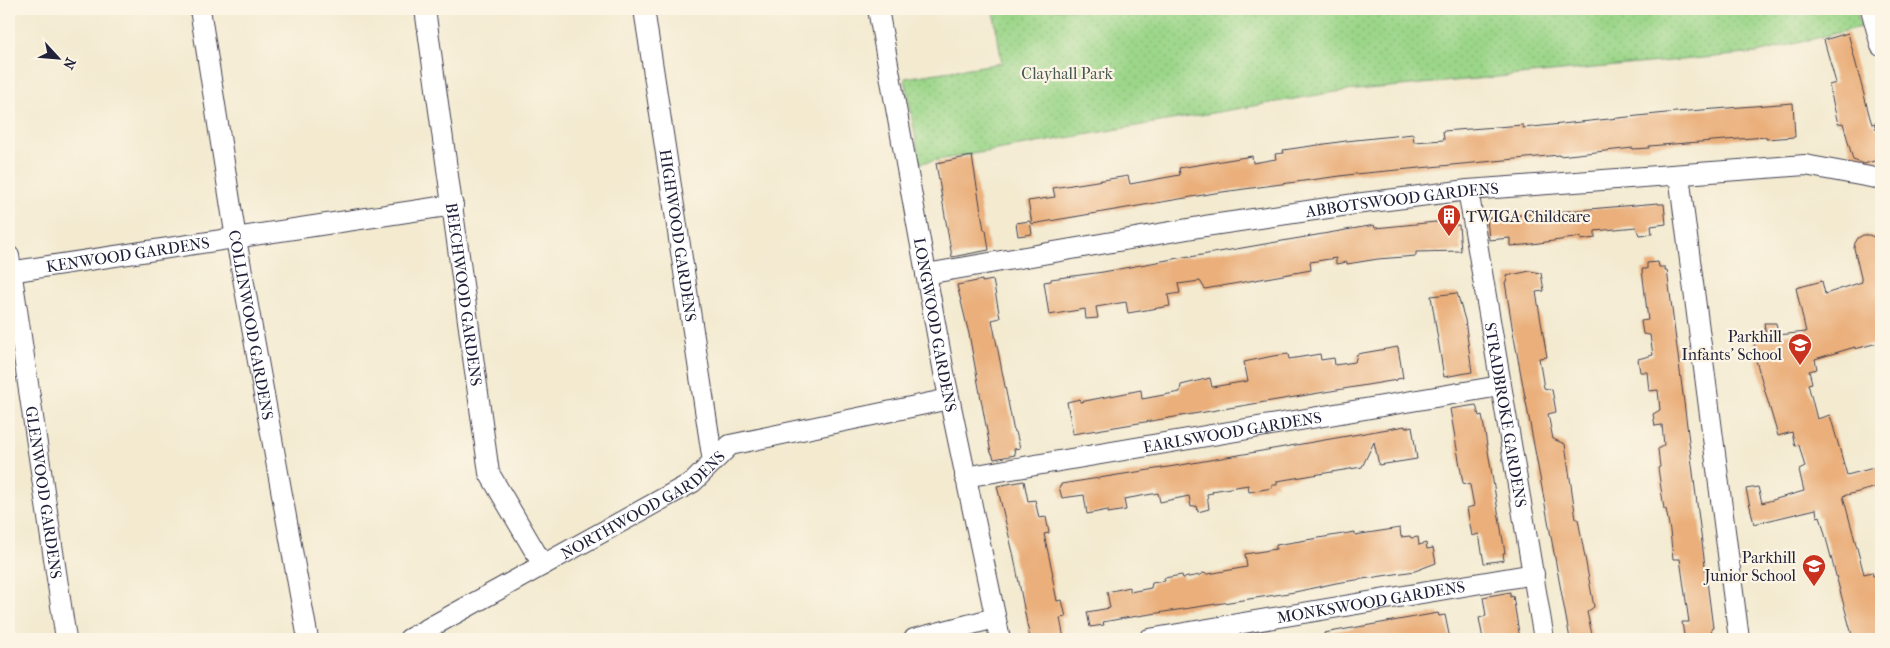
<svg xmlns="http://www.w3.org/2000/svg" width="1890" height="648" font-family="'IM FELL French Canon',serif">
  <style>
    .park { fill: url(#park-dots); stroke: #5e7c62 }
    .building { fill: #eaaf7a }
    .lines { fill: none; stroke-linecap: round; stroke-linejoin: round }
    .minor-casing { stroke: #414051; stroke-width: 22 }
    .minor { stroke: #fff; stroke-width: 20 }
    .labels { text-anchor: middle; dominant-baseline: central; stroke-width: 4.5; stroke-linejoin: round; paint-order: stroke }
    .park-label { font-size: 16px; fill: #465852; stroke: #fcf5e5 }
    .street-label { font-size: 16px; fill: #22223b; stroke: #fcf5e5 }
    .poi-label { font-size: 16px; fill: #22223b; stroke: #fcf5e5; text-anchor: end }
  </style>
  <defs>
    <pattern id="park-dots" width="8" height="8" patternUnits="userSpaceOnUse" patternTransform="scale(1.25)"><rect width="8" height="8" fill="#9bd689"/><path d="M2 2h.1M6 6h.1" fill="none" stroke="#85b777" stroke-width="1.8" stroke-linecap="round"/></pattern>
  </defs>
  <rect width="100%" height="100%" fill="#fcf5e5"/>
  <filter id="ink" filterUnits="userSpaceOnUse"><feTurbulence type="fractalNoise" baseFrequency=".02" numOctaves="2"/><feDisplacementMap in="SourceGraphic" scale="10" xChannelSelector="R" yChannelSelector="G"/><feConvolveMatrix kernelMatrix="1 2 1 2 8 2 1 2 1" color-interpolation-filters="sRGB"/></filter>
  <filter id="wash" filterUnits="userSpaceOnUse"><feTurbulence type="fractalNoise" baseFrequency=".0096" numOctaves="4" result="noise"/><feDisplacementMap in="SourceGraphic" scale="20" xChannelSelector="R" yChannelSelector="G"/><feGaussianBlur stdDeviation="1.12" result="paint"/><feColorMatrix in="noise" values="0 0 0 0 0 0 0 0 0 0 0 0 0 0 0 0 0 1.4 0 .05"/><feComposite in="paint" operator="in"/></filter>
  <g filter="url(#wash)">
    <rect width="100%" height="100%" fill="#f3ead0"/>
    <path class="park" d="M993 9H1856L1861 27 1757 53 1335 92 920 163 905 78 1002 63Z"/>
    <g id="blocks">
      <g class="building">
        <path d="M1848 33 1870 118 1872 124 1875 123 1876 129H1878L1881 143V159L1864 164 1853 160 1843 123 1838 124 1829 85 1836 83 1824 40Z"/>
        <path d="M1793 103 1795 137 1766 139V137L1686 143 1649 146V148L1633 149V148L1559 156V155L1355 174 1215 193 1032 224 1028 201 1055 197 1053 188 1128 176 1130 184 1180 175 1179 168 1252 156 1253 163 1276 159 1275 154 1284 153 1283 150 1346 141 1413 134 1414 142 1444 140 1443 131 1523 125V128L1676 112Z"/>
        <path d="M972 156 984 230H986L989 250 952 257 936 163Z"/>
        <path d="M1658 203V204H1664L1666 224 1651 226 1652 234 1639 235 1636 227 1595 231V238L1581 240V237L1525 245 1510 246V238L1489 240 1487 218Z"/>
        <path d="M1030 221 1032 234 1018 236 1016 223Z"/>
        <path d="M1446 221V223H1452L1453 225H1459L1461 251 1416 252V256L1378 259 1347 264V262L1336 264V258L1310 262 1311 270 1205 289 1200 281 1178 284 1180 293 1168 295 1170 306 1128 313 1126 302 1096 307 1098 318 1086 319 1085 309 1049 315 1044 282 1051 281V279L1103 272 1189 256 1190 257 1369 226 1374 225 1375 228Z"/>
        <path d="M1863 235H1869L1874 237 1881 245V342L1855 349V347L1815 359 1817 369 1809 371 1812 383 1808 384 1817 419 1830 415 1847 475 1881 466V486L1843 496 1864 574 1872 572 1873 576 1881 574V639H1853L1820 516 1817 517 1816 509 1754 524 1746 489 1758 487 1762 503 1804 491 1799 470 1805 467 1799 445 1795 446 1792 432 1778 436 1753 350H1756L1753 338 1766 336 1764 323H1776L1778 335 1806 332 1796 288 1822 281 1825 294 1862 282 1854 248 1855 243 1858 238Z"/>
        <path d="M1658 262 1659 267H1665V270H1667L1713 628H1711L1712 635 1689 638 1684 635 1682 622H1689L1680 559H1673L1670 531 1666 509H1664L1658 468 1660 467 1658 449 1664 445 1662 425 1655 426 1653 414 1660 410 1658 390 1649 391 1647 372H1640L1638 359 1653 355 1650 335 1643 334 1641 321 1648 320 1642 269H1647V263Z"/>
        <path d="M1530 271 1541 273 1544 291 1536 292 1547 357 1539 358 1544 388 1552 390 1554 400 1556 412 1548 414 1553 439 1565 444 1576 519H1578L1594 607 1587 612 1593 639H1570L1513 332 1505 282H1507L1506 276Z"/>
        <path d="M982 280V282L993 280 1000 318 992 320 1014 432H1016L1020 448 1014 449 1015 455 994 459 992 453H991L969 334 957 285Z"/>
        <path d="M1457 293 1465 320 1472 372 1444 377 1431 296Z"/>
        <path d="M1398 347 1403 378 1397 379V380L1073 434 1067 402 1080 399V402L1141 390 1142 399 1180 392 1181 385 1210 378 1212 387 1248 381 1244 362 1273 356 1288 354 1289 359 1320 354 1321 360 1334 358 1335 365 1355 362 1357 354Z"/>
        <path d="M1476 405 1479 416 1482 415 1505 553H1503L1504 560 1484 563 1479 534 1472 536 1467 508 1474 506 1470 485 1463 483 1450 409Z"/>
        <path d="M1405 426V428L1412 426 1417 459 1379 465 1374 442 1362 467 1277 481V485H1272V488L1249 492 1248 485 1212 491 1213 493 1207 494 1209 509 1198 512 1197 506 1191 507 1189 496 1160 502 1158 493 1124 499 1126 510 1108 513V510L1087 514 1084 495 1062 498 1059 487 1061 486V484L1181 465Z"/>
        <path d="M1024 481 1028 501 1035 500 1039 518 1046 517 1049 533 1044 534 1053 575H1052L1057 601 1062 600 1066 617 1060 618 1064 639H1030L1014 557 997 486Z"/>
        <path d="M1400 528 1401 537 1410 536 1411 538 1418 537 1419 545 1426 543 1427 549 1433 548 1436 563 1415 571 1336 583 1295 592 1125 618 1103 622 1104 625 1090 627 1087 612 1110 608 1107 592 1130 587V592L1151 588 1152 583 1165 581 1164 578 1182 575 1183 578 1200 575 1202 573 1208 574 1247 567 1245 554 1276 549V545L1355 532V535Z"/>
        <path d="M1510 592V597L1513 596 1520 639H1483L1479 618 1486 616 1483 597Z"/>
        <path d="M1438 613 1439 616 1445 615 1450 639H1325L1324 633Z"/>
      </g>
    </g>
  </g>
  <g filter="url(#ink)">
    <use href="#blocks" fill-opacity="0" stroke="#414051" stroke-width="1"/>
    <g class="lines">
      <g class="minor-casing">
        <g id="minor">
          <path id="s1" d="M200 9 236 239 308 639"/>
          <path id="s2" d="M425 9 489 473 543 565"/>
          <path id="s3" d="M644 9 713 462"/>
          <path id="s4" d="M878 9 945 378 1000 639"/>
          <path d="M1871 9 1881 46"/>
          <path d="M1679 175 1739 639"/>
          <path id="s5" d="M1468 190 1544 639"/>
          <path id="s6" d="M9 256 66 639"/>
          <path id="s7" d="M9 272 453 205"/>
          <path id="s8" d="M926 274 1205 226 1355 204 1468 190 1805 165 1881 179"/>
          <path id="s9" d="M965 477 1500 386"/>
          <path id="s10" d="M409 639 693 482 730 445 949 399"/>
          <path d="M914 639 995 618"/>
          <path id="s11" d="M1149 639 1534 574"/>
        </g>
      </g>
      <use href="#minor" class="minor"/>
    </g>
  </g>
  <defs>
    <g id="building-pin" transform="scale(1.25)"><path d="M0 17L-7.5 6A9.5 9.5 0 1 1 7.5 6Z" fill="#c8321e" stroke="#fcf5e5"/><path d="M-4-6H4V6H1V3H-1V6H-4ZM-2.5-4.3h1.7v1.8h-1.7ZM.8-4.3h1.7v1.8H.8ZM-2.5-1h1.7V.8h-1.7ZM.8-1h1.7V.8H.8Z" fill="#fff"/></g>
    <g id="school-pin" transform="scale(1.25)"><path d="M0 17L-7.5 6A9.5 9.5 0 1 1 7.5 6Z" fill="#c8321e" stroke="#fcf5e5"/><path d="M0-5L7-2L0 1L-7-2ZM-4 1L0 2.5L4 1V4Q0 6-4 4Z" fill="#fff"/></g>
  </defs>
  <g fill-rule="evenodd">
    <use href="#building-pin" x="1449" y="216"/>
    <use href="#school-pin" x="1800" y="345"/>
    <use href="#school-pin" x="1814" y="566"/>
  </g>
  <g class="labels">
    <g class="park-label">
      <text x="1067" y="73">Clayhall Park</text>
    </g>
    <g class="street-label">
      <text stroke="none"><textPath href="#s8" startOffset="482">ABBOTSWOOD GARDENS</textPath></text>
      <text stroke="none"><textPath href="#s3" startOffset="229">HIGHWOOD GARDENS</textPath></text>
      <text stroke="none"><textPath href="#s7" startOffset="120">KENWOOD GARDENS</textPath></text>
      <text stroke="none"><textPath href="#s2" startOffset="288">BEECHWOOD GARDENS</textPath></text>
      <text stroke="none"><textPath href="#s1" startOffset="320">COLLINWOOD GARDENS</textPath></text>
      <text stroke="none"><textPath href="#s4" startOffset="321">LONGWOOD GARDENS</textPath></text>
      <text stroke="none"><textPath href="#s5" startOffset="228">STRADBROKE GARDENS</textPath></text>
      <text stroke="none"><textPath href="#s9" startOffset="271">EARLSWOOD GARDENS</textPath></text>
      <text stroke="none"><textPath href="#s6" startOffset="239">GLENWOOD GARDENS</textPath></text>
      <text stroke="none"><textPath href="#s10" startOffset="270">NORTHWOOD GARDENS</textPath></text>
      <text stroke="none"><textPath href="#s11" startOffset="225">MONKSWOOD GARDENS</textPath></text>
    </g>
    <g class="poi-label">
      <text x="1466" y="216" text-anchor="start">TWIGA Childcare</text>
      <text x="1782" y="336">Parkhill<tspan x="1782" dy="18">Infants' School</tspan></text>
      <text x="1796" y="557">Parkhill<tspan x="1796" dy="18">Junior School</tspan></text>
    </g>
  </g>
  <rect width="1890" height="648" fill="none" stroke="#fcf5e5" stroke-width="30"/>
  <g transform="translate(58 58) rotate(116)" stroke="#fcf5e5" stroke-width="4" paint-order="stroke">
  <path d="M0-4L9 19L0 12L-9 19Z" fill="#22223b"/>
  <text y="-8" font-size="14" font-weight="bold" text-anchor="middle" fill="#22223b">N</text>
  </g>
</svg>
